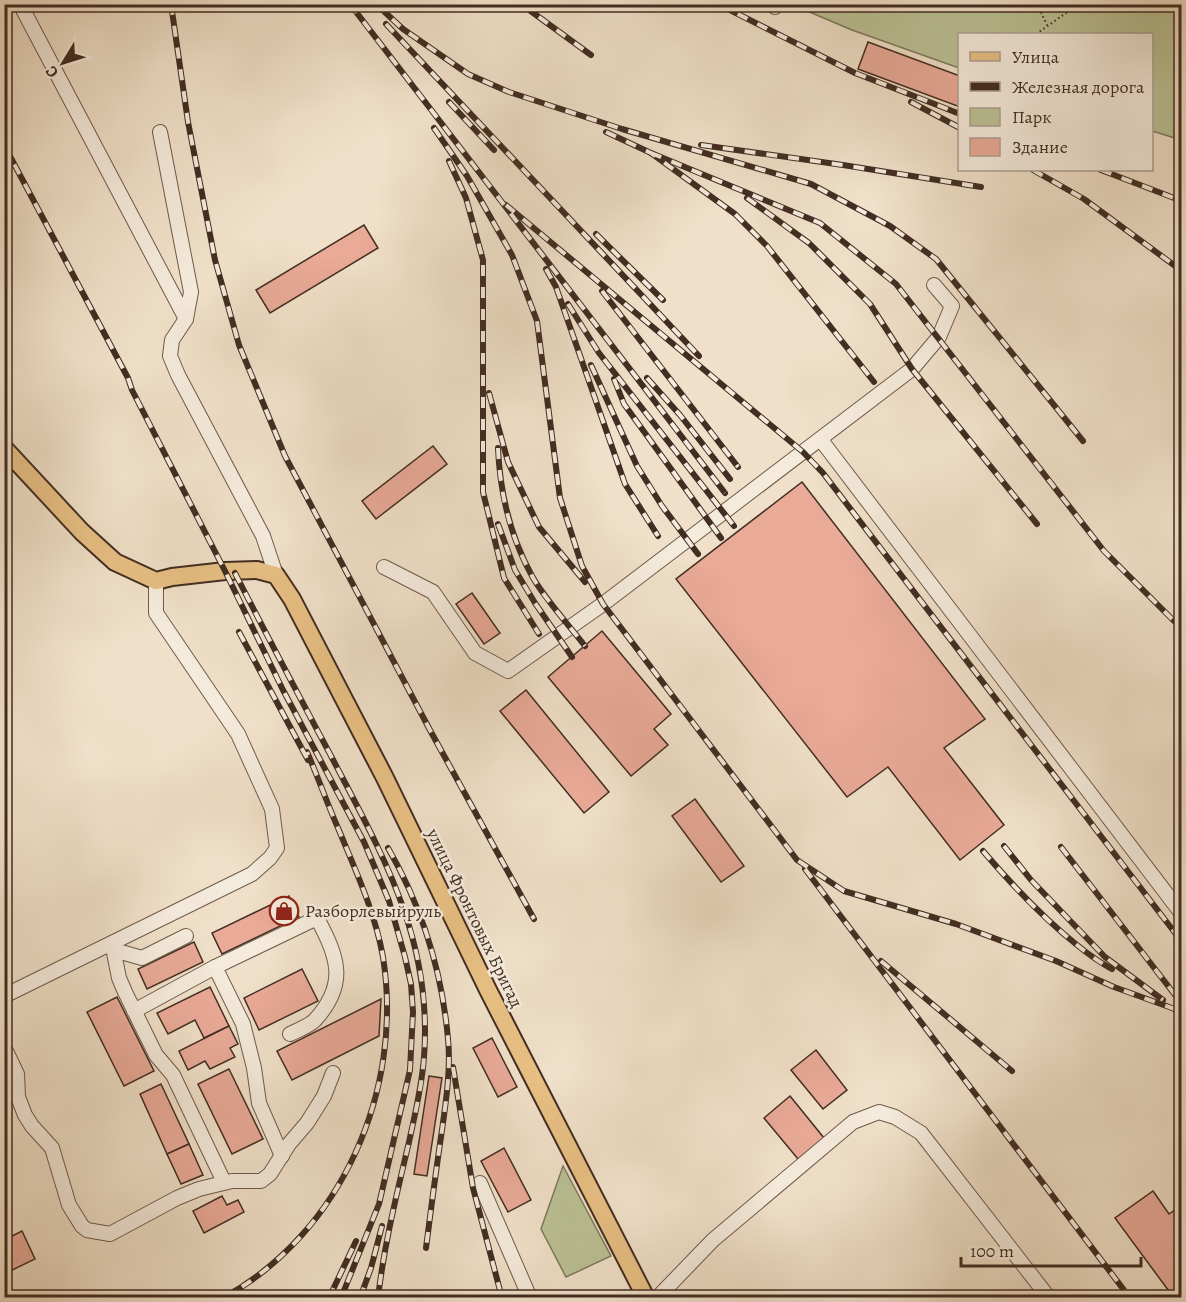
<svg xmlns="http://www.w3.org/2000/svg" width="1186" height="1302" font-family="Alegreya,serif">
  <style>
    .green { fill: #bbc295; stroke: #7e785c; stroke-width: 1.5 }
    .building { fill: #e9aa98; stroke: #422d22; stroke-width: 1.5 }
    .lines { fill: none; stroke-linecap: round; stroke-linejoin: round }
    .minor-casing { stroke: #6e5a4c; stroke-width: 16 }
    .major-casing { stroke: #422d22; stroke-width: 20 }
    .path { stroke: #422d22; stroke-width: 2; stroke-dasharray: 1.5 3; stroke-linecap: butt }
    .minor { stroke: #f5ebdc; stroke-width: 14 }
    .major { stroke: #e8c084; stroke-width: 16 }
    .rail-casing { stroke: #422d22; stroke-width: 6 }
    .rail { stroke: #f5ebdc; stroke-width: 4; stroke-dasharray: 11; stroke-linecap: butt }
    .labels { text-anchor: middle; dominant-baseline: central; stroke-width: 5; stroke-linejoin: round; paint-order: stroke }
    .poi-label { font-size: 18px; fill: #422d22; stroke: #f5ebdc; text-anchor: start }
    .street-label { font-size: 18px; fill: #422d22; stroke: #f5ebdc }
  </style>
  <rect width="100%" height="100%" fill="#f0e0c9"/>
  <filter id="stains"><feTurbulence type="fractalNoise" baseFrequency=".00333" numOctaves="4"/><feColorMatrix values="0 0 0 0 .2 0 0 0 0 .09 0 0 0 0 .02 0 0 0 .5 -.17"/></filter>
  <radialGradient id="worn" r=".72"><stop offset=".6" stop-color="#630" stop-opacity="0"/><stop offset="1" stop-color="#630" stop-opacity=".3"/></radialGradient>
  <g class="green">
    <path d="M793 5H1181V140L1152 131V34H960L959 68 852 30Z"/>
    <path d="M563 1166 611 1256 566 1277 541 1229Z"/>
  </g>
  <g class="building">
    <path d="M868 42 960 76V107L858 69Z"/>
    <path d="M364 225 378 248 270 313 256 290Z"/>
    <path d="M433 446 447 464 376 519 362 501Z"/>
    <path d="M802 482 985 719 944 748 1004 825 960 860 888 767 847 797 676 579Z"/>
    <path d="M472 593 500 633 484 644 456 604Z"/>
    <path d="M602 631 671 714 654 729 668 745 631 776 548 677Z"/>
    <path d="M526 690 609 792 584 813 500 711Z"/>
    <path d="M695 799 744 866 721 882 672 816Z"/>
    <path d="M289 896 299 917 222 954 212 933Z"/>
    <path d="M194 942 203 962 147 989 138 969Z"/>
    <path d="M302 969 318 1001 259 1030 244 998Z"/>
    <path d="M210 987 229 1026 204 1038 195 1020 168 1034 157 1013Z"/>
    <path d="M117 997 154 1071 124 1086 87 1012Z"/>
    <path d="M381 999 379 1036 292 1080 277 1051Z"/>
    <path d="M229 1026 238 1044 230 1048 235 1057 210 1069 205 1061 188 1070 179 1051Z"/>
    <path d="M492 1038 517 1087 498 1097 473 1048Z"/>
    <path d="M816 1050 847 1090 823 1109 791 1070Z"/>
    <path d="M229 1069 263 1139 232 1154 198 1084Z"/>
    <path d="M429 1076 442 1078 427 1176 414 1174Z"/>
    <path d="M161 1084 189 1144 167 1154 140 1094Z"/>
    <path d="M790 1096 824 1138 798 1159 764 1118Z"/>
    <path d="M189 1144 203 1175 181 1184 167 1154Z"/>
    <path d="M504 1148 531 1200 508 1212 481 1161Z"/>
    <path d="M1153 1191 1169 1214 1182 1205V1298H1174L1115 1218Z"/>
    <path d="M222 1196 227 1205 238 1200 244 1212 204 1233 193 1211Z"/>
    <path d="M22 1231 35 1259 4 1274V1240Z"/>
  </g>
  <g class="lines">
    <g class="minor-casing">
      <g id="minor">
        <path d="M20 4 186 319"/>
        <path d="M772 4 775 7"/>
        <path d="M160 132 191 292 186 319 172 340 170 356 178 375 263 536 276 575"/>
        <path d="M821 440 1182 914"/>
        <path d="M384 567 433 592 475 653 508 671 603 604 912 369 939 337 952 306 934 285"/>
        <path d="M112 943 119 978 125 992 156 1055 173 1075 224 1182"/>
        <path d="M114 950 142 958 186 936"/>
        <path d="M215 967 243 1024 254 1068 259 1103 282 1156"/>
        <path d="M4 996 252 874 270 858 277 848 272 809 238 734 156 613V581"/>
        <path d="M134 1011 215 967 317 918C338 957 348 984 315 1020 309 1026 298 1030 290 1034"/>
        <path d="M4 1047 17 1074 18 1097 25 1115 32 1126 52 1148 69 1205 82 1226 87 1230 110 1234 177 1198 199 1189 232 1181H261L270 1174 289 1144 307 1123 324 1096 333 1073"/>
        <path d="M480 1183 530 1298"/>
        <path d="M657 1298 713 1240 853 1122 879 1112 895 1117 921 1133 1049 1298"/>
      </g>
    </g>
    <g class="major-casing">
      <path id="major" d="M4 448 82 532 115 562 156 581 172 577 225 571 257 570 276 575 292 599 385 778 488 990 646 1298"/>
    </g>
    <g class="path">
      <path d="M1037 4 1047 25"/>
      <path d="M1036 34 1079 4"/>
    </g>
    <use href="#minor" class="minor"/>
    <use href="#major" class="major"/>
    <g class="rail-casing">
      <g id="rail">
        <path d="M171 4 188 122 215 260 239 345 285 456 431 732 534 919"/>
        <path d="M350 4 725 493"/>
        <path d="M376 4 403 29 468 74 509 92 622 129 811 184 890 226 936 259 1083 441"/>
        <path d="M521 4 591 55"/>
        <path d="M718 4 855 73 960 114"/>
        <path d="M386 24 699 356"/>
        <path d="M449 102 494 150"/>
        <path d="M911 102 960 128"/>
        <path d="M434 128 467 176 512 255 537 321 560 498 582 566 603 604 797 860 844 891 956 924 1056 961 1114 987 1172 1008 1182 1014"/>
        <path d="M606 132 651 153 735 214 767 246 874 382"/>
        <path d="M4 145 128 378 132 390 225 571 283 690 364 842 389 901 405 957 411 984 413 1012 410 1070 379 1204 341 1298"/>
        <path d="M701 145 843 165 981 187"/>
        <path d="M651 153 820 223 896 284 1104 551 1182 629"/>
        <path d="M449 161 466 198 483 260V492L504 578 539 634"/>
        <path d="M1033 170 1084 199 1182 271"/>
        <path d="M1101 170 1182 201"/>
        <path d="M747 198 809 243 870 304 912 369 1037 524"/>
        <path d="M506 205 803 452 823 473 1182 942"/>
        <path d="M596 234 663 300"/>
        <path d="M546 269 556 287 625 484 658 536"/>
        <path d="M602 291 738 467"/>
        <path d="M568 304 599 353 734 526"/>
        <path d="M591 365 637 466 662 506 698 554"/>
        <path d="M647 378 680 415 730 479"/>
        <path d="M614 379 624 404 721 538"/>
        <path d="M489 393 508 462 539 527 585 582"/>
        <path d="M498 448C500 494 510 536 532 576 544 598 569 625 585 646"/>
        <path d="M498 524 515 570 535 603 572 657"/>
        <path d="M235 573C266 634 298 694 330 754 382 854 433 939 424 1057 422 1086 415 1114 409 1142 397 1193 384 1245 378 1298"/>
        <path d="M239 632 308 760"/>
        <path d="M1004 846 1031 880 1105 957 1163 1000"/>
        <path d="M1061 847 1182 1004"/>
        <path d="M388 848C422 907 442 971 448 1039 451 1067 446 1102 442 1130 436 1170 431 1209 426 1248"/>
        <path d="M983 851C1012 885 1042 917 1077 945 1088 954 1099 962 1112 969"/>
        <path d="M805 869 1130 1298"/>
        <path d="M881 961 1012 1071"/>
        <path d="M453 1067 473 1188 502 1298"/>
        <path d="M223 1298C342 1233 404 1089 383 957 375 912 355 869 338 828 327 803 318 777 307 752"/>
        <path d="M329 1298 356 1241"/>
        <path d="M360 1298 371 1268 382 1226"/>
      </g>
    </g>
    <use href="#rail" class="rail"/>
  </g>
  <defs>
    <g id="shop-ring" transform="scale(1.5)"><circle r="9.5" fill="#f5ebdc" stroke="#8f2418" stroke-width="1.5"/><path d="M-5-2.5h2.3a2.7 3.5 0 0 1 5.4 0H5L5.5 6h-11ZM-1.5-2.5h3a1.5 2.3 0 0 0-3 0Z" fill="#8f2418"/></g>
  </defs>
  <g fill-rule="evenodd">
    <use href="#shop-ring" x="284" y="911"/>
  </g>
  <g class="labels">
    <g class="poi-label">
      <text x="305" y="911">Разборлевыйруль</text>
    </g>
    <g class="street-label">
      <text transform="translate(475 918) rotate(64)">улица Фронтовых Бригад</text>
    </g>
  </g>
  <rect width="1186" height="1302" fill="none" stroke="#f0e0c9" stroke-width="24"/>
  <rect x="6" y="6" width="1174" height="1290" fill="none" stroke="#422d22" stroke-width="3"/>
  <rect x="12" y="12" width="1162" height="1278" fill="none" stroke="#422d22" stroke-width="1.5"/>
  <rect x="958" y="33" width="195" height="138" fill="#f5ebdc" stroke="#ad9f92" stroke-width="1.5"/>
  <rect x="970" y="52" width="30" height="9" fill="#e8c084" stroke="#ad9f92" stroke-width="1.5"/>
  <text x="1012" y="63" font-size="18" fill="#422d22">Улица</text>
  <rect x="970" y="82" width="30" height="9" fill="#422d22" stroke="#ad9f92" stroke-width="1.5"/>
  <text x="1012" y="93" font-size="18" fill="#422d22">Железная дорога</text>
  <rect x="970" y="108" width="30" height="18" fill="#bbc295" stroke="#ad9f92" stroke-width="1.5"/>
  <text x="1012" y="123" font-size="18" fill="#422d22">Парк</text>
  <rect x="970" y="138" width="30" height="18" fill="#e9aa98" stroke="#ad9f92" stroke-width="1.5"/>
  <text x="1012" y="153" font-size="18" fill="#422d22">Здание</text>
  <g transform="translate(63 63) rotate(232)" stroke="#f5ebdc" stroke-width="4.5" paint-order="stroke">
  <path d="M0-4.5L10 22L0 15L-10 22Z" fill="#422d22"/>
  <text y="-9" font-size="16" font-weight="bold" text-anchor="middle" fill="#422d22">С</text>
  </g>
  <path d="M961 1257v9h180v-9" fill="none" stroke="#422d22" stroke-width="3"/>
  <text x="970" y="1257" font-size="18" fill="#422d22" stroke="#f5ebdc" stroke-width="4.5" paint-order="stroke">100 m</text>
  <rect width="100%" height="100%" filter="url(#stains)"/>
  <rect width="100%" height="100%" fill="url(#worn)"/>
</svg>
